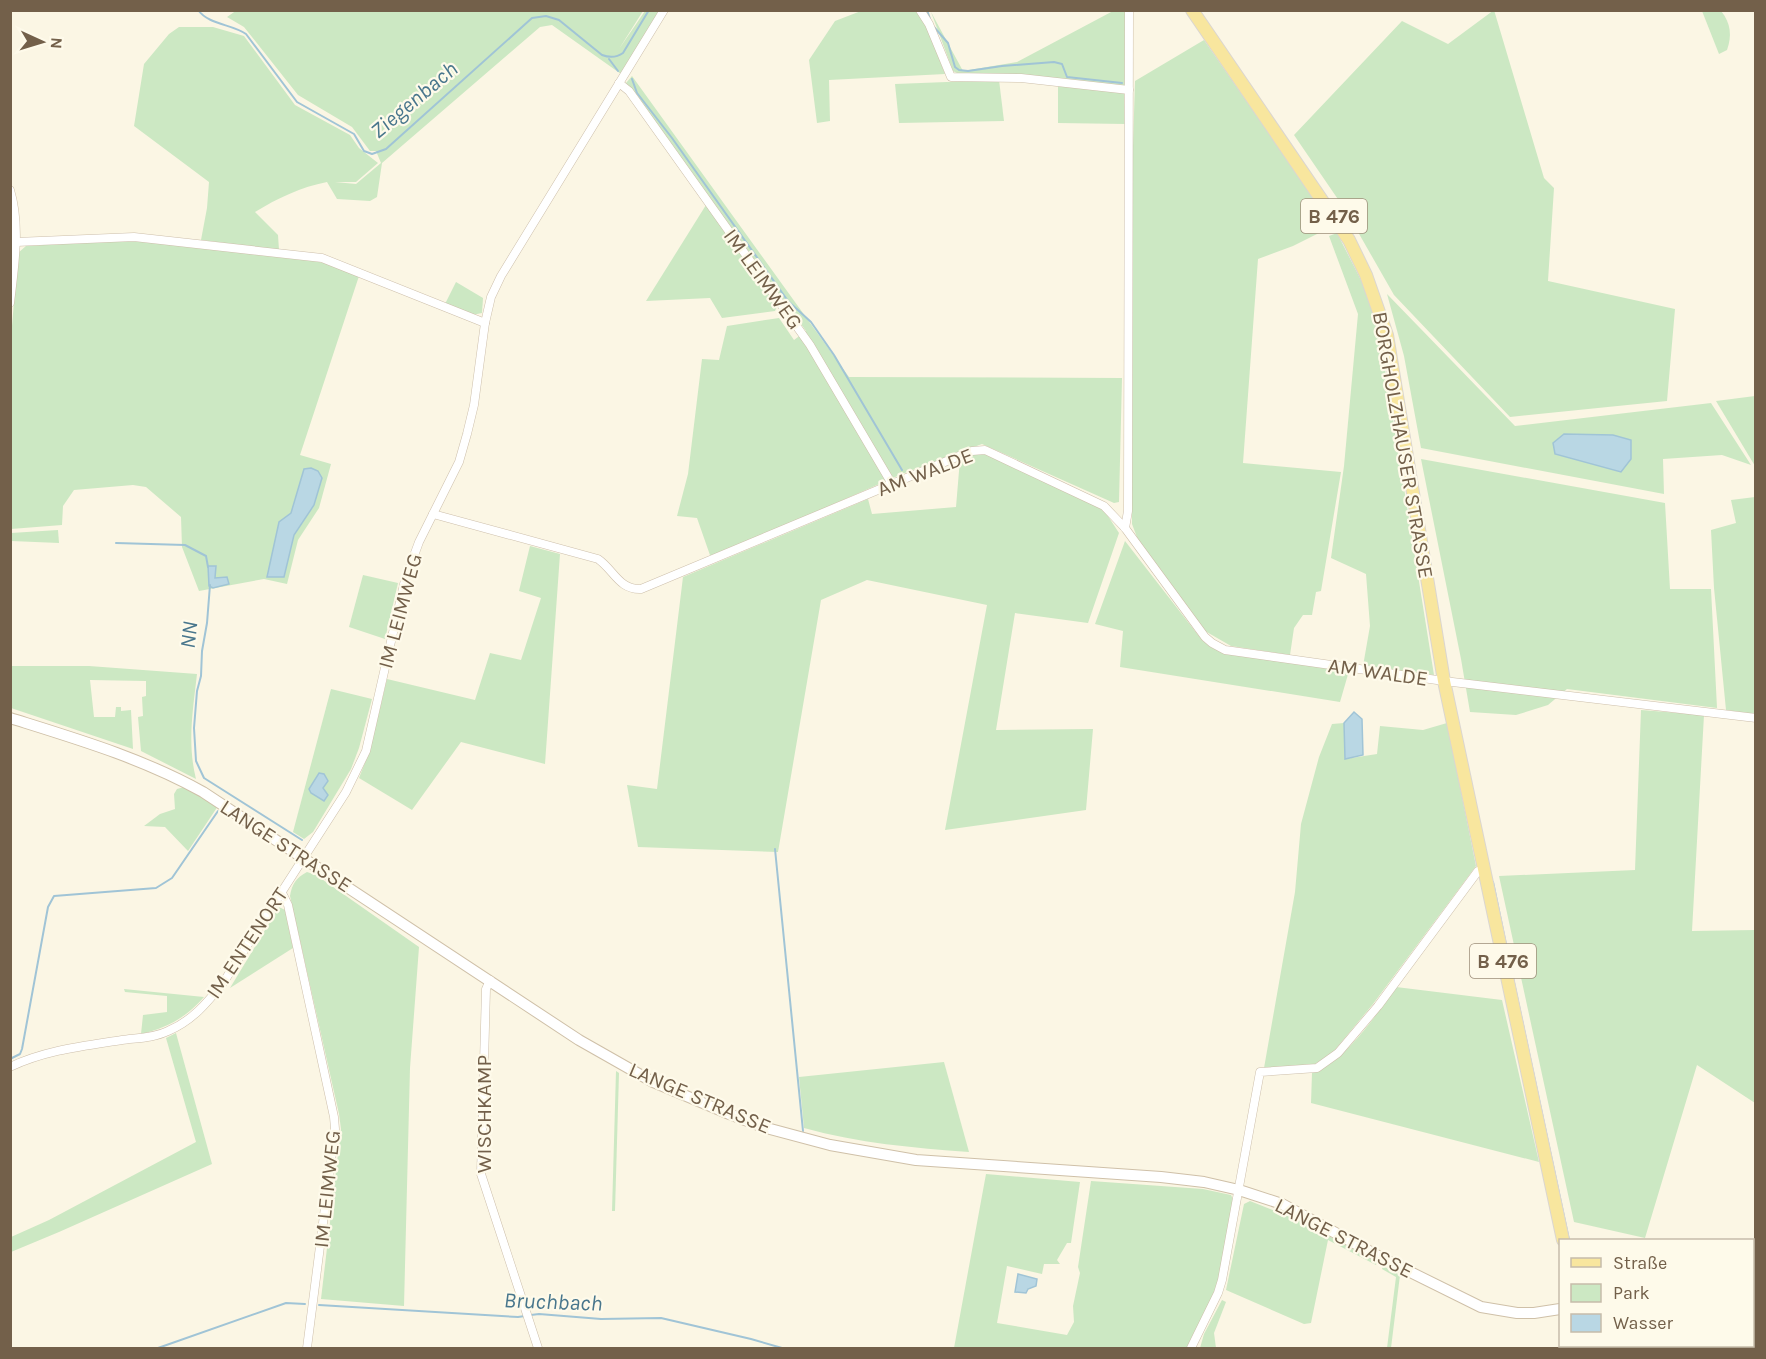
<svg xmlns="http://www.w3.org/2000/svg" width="1766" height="1359" font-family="Karla,sans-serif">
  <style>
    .green { fill: #cce8c3; fill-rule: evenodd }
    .water { fill: #b9d7e4; stroke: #a0c4d6; stroke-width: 1.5 }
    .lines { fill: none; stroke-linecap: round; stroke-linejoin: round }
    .stream { stroke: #a0c4d6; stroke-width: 2 }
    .street-casing { stroke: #cdbfab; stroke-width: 9 }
    .secondary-casing { stroke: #cfc0a8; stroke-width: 12 }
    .primary-casing { stroke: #dbd6d0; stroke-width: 14 }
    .street { stroke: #fff; stroke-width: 8 }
    .secondary { stroke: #fff; stroke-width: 10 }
    .primary { stroke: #f8e69e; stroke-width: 12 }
    .labels { text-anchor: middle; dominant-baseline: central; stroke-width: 4.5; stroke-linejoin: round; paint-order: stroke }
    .shield { fill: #fefaea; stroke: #9d8e7a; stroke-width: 1.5 }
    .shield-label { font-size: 20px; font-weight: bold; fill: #73604a }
    .street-label { font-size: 21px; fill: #73604a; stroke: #fefaea }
    .water-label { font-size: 22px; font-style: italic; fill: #48768c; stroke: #fefaea }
  </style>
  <rect width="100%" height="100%" fill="#fbf6e4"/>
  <g class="green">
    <path d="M237 10 643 11 619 49 645 11H660L621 74 552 25 540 27 382 163 377 197 370 201 337 199 327 182C301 187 278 198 255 212L278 235 279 250 201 240 207 208 209 182 134 126 144 64 169 34 179 27H213L244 36 295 105 350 135 359 148 378 163 356 182H335L356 184 381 163 376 151H370L352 127 298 95 244 27 227 17Z"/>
    <path d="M1494 10 1544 178 1554 188 1548 281 1675 309 1667 401 1510 417 1394 295 1346 211 1294 135 1402 21 1448 44Z"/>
    <path d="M861 11H917L927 27 945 74 829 80 830 121 817 123 809 60 835 21Z"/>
    <path d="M1113 11H1126L1127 81 1123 87 1015 74H959L953 71 931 12 963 71 1017 62Z"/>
    <path d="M1702 11H1721C1731 23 1732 36 1727 50L1719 54Z"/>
    <path d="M1204 40 1333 226 1293 246 1258 259 1243 463 1341 472 1321 591 1316 592 1312 615H1303L1294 628 1290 655 1231 646 1205 631 1138 540 1132 524V178L1135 81Z"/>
    <path d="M632 76 849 377 1122 378 1119 502 1114 503 982 444 902 474 711 558 697 518 677 516 688 474 702 359 719 360 727 326 779 318 794 340 806 331 626 83Z"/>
    <path d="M999 80 1004 121 899 123 895 84Z"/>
    <path d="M1058 86 1124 92 1125 124 1058 123Z"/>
    <path d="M706 205 778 304 775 311 722 318 710 298 646 301Z"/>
    <path d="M1337 233 1363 284 1378 326 1434 675 1363 666 1370 626 1366 574 1331 558 1344 466 1358 314 1329 236Z"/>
    <path d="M133 240 306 259 332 265 359 276 300 455 331 464 319 508 298 540 287 584 264 579 199 591 182 547 181 517 146 487 133 485 74 490 63 506 62 525 11 529V338L18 253 26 246ZM314 505 294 535 284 577H268L279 522 291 513Z"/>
    <path d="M456 282 483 298 482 313 472 315 445 304Z"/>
    <path d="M1387 294 1515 426 1711 403 1751 465 1722 455 1663 459 1664 494 1421 448 1404 356Z"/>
    <path d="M1755 396H1756L1755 466 1716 401Z"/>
    <path d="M978 453 993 455 1097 505 1106 513 1119 533 1088 623 1015 613 996 730 1093 729 1086 810 945 830 987 605 867 580 821 600 778 852 638 847 627 785 657 789 683 577 868 499 872 514 956 507 960 459Z"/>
    <path d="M1421 459 1665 503 1670 589H1711L1717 708 1567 689 1548 705 1516 715 1470 712 1461 659Z"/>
    <path d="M1755 497H1756L1755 714 1726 710 1714 588 1711 530 1736 523 1731 500Z"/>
    <path d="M58 530 59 543 11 541V533Z"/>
    <path d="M1125 541 1202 640 1211 647 1224 654 1349 671 1340 702 1120 667 1123 631 1095 624Z"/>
    <path d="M530 546 560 554 545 764 461 742 412 810 359 778 370 750 387 679 475 700 490 653 521 660 541 598 519 591Z"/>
    <path d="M363 575 398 583 385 639 349 627Z"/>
    <path d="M11 666H89L197 674C193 710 187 743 196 779L141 751 138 717 143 716 142 697 146 696V681L90 680 94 717H115L116 707H121V711L131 710 133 749 11 708Z"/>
    <path d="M331 689 372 699 359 748 351 769 313 832 304 839 293 832Z"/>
    <path d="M1641 710 1704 715 1692 931 1755 930V1103L1697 1065 1645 1238 1574 1222 1499 876 1635 870Z"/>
    <path d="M1344 723 1345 759 1377 754 1380 726 1423 730 1447 723 1476 866 1373 1004 1334 1051 1315 1064 1264 1068 1295 892 1301 824 1319 757 1332 724Z"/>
    <path d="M184 787 218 806 188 851 165 827 144 826 160 814 175 809 174 794 177 789Z"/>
    <path d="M307 872 316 875 419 947 410 1068 404 1306 321 1299 341 1129 339 1114 290 896C292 884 296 878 307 872Z"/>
    <path d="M279 907 285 910 293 948 230 988Z"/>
    <path d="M1396 987 1502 1000 1539 1162 1311 1103 1312 1073C1342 1065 1378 1013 1396 987Z"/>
    <path d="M124 989 204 997C187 1017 167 1028 141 1034L143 1015 167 1012V996L125 992Z"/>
    <path d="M176 1033 212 1164 59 1232 11 1252V1237L49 1220 196 1142 166 1038Z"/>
    <path d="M944 1062 969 1152C914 1148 858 1143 804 1128L799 1077Z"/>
    <path d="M616 1071 619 1073 615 1211H612Z"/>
    <path d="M986 1174 1080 1182 1071 1243H1067L1057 1260 1060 1264H1044L1042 1274 1007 1266 997 1323 1067 1335 1074 1322 1073 1306 1080 1273 1078 1267 1091 1181 1203 1189 1231 1195 1234 1201 1219 1279 1214 1295 1188 1348H954Z"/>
    <path d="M1250 1201 1303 1222 1377 1262 1376 1265 1328 1240 1311 1323 1304 1324 1226 1290 1244 1204Z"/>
    <path d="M1383 1266 1400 1275 1391 1348H1387L1396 1277 1382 1269Z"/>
    <path d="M1222 1300 1226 1302 1214 1333 1216 1348H1200L1204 1334Z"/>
  </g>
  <g class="water">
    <path d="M1564 434 1613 435 1631 440V459L1621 472 1555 454 1553 443Z"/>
    <path d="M311 468 318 471 322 478 314 505 294 535 284 577H267L279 522 291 513 304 469Z"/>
    <path d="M208 566H216L215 578 227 577 229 584 213 588 209 586Z"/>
    <path d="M1354 712 1362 719 1363 755 1345 759 1344 723Z"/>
    <path d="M319 773 324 774 328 781 323 788 328 795 324 801 311 793 309 789Z"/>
    <path d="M1018 1274 1037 1279 1036 1286 1028 1289 1026 1293 1015 1292Z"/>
  </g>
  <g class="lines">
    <g class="stream">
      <path d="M198 10C209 25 232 24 246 34L297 102 354 134 364 151 372 154 386 149 532 18 546 16 559 20 602 55C610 58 616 58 623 53L649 10"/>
      <path d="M927 10 930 19"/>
      <path d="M934 27 948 43 955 67 959 70 968 71 1002 66 1054 62 1062 64 1067 77 1122 83"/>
      <path d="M609 59 618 71"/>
      <path d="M632 79 637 93 672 138 788 301 811 322 834 355 902 470"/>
      <path d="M116 543 185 545 206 556 208 567"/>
      <path d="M210 585 207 623 202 651 201 676 197 691 194 728 196 761 204 778 302 840"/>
      <path d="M775 849 803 1131"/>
      <path d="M1493 882 1510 964"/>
      <path d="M1513 978 1569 1240"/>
      <path d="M10 1059 20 1054 22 1049 48 907 54 896 156 888 172 878 218 811"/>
      <path d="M319 1305 518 1317 525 1316"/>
      <path d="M531 1315 539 1314 601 1319 661 1318 751 1339 782 1348"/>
      <path d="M158 1348 286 1303 305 1304"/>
    </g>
    <g class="street-casing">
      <g id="street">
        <path d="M920 10 929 24 951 77 1021 78 1129 90"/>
        <path d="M619 83 629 91 810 345 892 484"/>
        <path d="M10 190C21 226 14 267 10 303"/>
        <path d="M16 242 134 237 322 258 485 323"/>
        <path d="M433 514 598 559C614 570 619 590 641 589L959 456 972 451 985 450 1104 506 1125 528 1205 637 1212 643 1225 650 1444 681 1756 718"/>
        <path d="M1125 528 1128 511 1129 10"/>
        <path d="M281 891 288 905 334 1117 335 1129 307 1348"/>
        <path d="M490 980 486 989 481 1174 538 1348"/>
        <path d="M10 1067C46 1050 84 1046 122 1040 137 1038 154 1038 168 1031 192 1021 207 1003 223 983L346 792 366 751 405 580 419 542 459 462 467 434 474 405 485 323 491 297 501 276 664 10"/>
        <path d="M1191 1348 1218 1293 1222 1280 1260 1072 1317 1068 1338 1053 1378 1006 1478 871 1484 869"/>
      </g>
    </g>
    <g class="secondary-casing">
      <path id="secondary" d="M10 718C77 739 142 758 203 792L579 1040 653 1082 729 1114 763 1127 830 1145 916 1160 1161 1177 1204 1182 1239 1190 1282 1204 1380 1257 1481 1307 1517 1313H1534L1560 1309"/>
    </g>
    <g class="primary-casing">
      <g id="primary">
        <path d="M1192 10 1349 240 1366 275 1387 335 1444 681 1563 1240"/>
        <path d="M1585 1346V1348"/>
      </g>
    </g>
    <use href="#street" class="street"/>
    <use href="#secondary" class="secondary"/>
    <use href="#primary" class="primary"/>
  </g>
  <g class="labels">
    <g class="shield">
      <rect x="1301" y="199" width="66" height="34" rx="4.5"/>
      <rect x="1470" y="944" width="66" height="34" rx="4.5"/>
    </g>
    <g class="shield-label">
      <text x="1334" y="216">B 476</text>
      <text x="1503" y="961">B 476</text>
    </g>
    <g class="street-label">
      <text transform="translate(763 279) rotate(54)">IM LEIMWEG</text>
      <text transform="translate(1403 445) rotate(80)">BORGHOLZHAUSER STRASSE</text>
      <text transform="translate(925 472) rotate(-21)">AM WALDE</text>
      <text transform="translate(400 611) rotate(-75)">IM LEIMWEG</text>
      <text transform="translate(1378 672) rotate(8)">AM WALDE</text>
      <text transform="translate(286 846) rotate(33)">LANGE STRASSE</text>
      <text transform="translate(247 943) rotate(-56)">IM ENTENORT</text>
      <text transform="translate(700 1098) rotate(23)">LANGE STRASSE</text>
      <text transform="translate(484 1114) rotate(-90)">WISCHKAMP</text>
      <text transform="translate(327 1189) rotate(-84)">IM LEIMWEG</text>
      <text transform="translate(1344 1238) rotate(27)">LANGE STRASSE</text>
    </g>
    <g class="water-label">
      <text transform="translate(414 100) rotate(-40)">Ziegenbach</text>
      <text transform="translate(189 635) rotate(-84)">NN</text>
      <text transform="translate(553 1302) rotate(2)">Bruchbach</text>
    </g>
  </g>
  <rect width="1766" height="1359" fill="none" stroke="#73604a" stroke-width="24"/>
  <rect x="1559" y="1239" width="195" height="108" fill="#fefaea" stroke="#c6bcaa" stroke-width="1.5"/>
  <rect x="1571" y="1258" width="30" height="9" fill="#f8e69e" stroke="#c6bcaa" stroke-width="1.5"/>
  <text x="1613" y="1269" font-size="18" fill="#73604a">Straße</text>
  <rect x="1571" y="1284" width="30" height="18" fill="#cce8c3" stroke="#c6bcaa" stroke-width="1.5"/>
  <text x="1613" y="1299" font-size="18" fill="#73604a">Park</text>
  <rect x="1571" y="1314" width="30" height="18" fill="#b9d7e4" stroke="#c6bcaa" stroke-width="1.5"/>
  <text x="1613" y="1329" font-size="18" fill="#73604a">Wasser</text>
  <g transform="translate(42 42) rotate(94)" stroke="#fefaea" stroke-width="4.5" paint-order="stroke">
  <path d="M0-4.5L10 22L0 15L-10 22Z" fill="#73604a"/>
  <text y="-9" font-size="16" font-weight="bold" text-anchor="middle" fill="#73604a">N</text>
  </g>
</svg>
